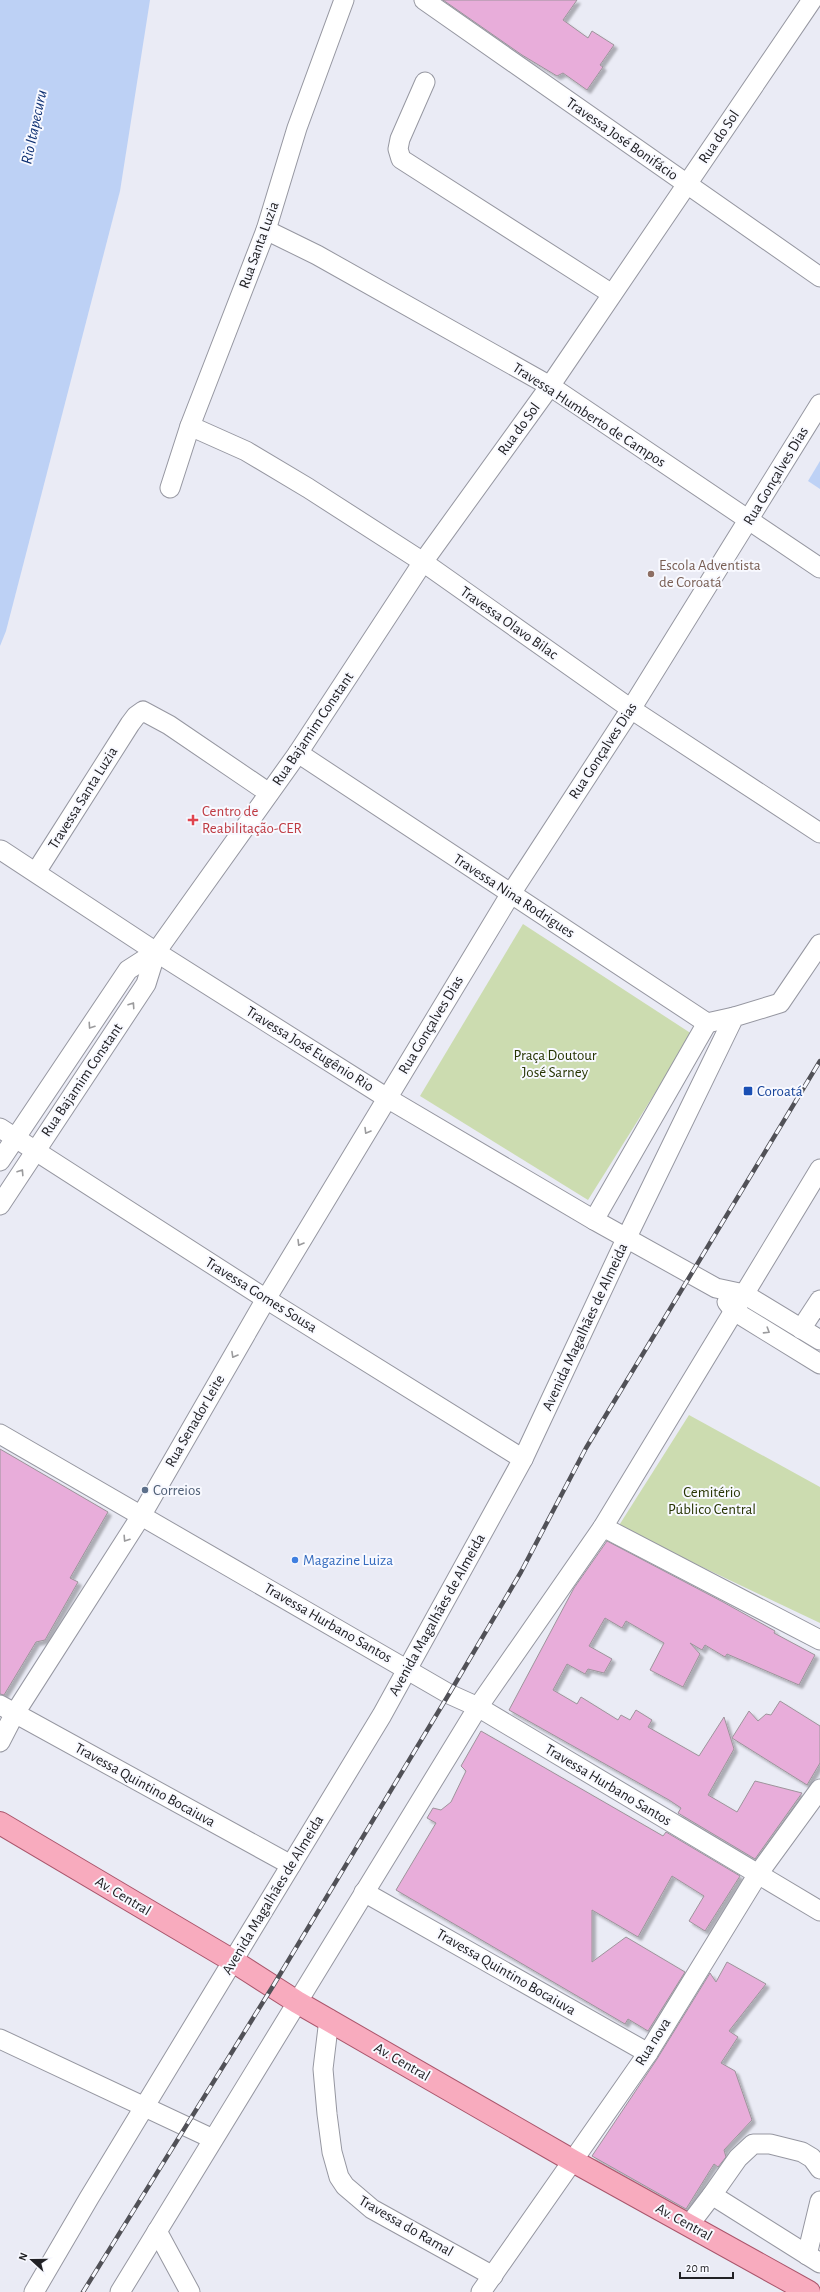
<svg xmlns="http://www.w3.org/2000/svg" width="820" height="2292" font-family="'Alegreya Sans',sans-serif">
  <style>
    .green { fill: #ccdcb0 }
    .water { fill: #bdd1f5 }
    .building { fill: #e8adda; stroke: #9d949b; filter: url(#shadow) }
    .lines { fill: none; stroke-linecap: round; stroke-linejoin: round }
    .minor-casing { stroke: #9697a1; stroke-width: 21 }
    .major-casing { stroke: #aa566c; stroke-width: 24 }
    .minor { stroke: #fff; stroke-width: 19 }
    .major { stroke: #f8abbe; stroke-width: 22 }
    .rail-casing { stroke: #515157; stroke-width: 4.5 }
    .rail { stroke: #f8f9ff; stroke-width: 3; stroke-dasharray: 9; stroke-linecap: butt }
    .oneway { stroke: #9b9b9d }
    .education-dot { fill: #8d6e63; stroke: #f8f9ff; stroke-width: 1.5 }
    .health-dot { fill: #e0444e; stroke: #f8f9ff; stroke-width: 1.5 }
    .transit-dot { fill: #1a4fb4; stroke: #f8f9ff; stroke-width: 1.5 }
    .service-dot { fill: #5c6f8a; stroke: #f8f9ff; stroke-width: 1.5 }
    .shop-dot { fill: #3f7fe0; stroke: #f8f9ff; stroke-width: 1.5 }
    .labels { text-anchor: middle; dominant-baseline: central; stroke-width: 4; stroke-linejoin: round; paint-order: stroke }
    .street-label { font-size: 15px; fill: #212125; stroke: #f8f9ff }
    .education-label { font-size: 15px; fill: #785e54; stroke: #f8f9ff; text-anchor: start }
    .health-label { font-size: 15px; fill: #be3a42; stroke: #f8f9ff; text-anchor: start }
    .park-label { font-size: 15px; fill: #273503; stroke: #f8f9ff }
    .transit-label { font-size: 15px; fill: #164399; stroke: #f8f9ff; text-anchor: start }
    .service-label { font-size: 15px; fill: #4e5e75; stroke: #f8f9ff; text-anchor: start }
    .shop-label { font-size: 15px; fill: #366cbe; stroke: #f8f9ff; text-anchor: start }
    .water-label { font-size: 16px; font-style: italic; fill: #0e3072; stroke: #f8f9ff }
  </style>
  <defs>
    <filter id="shadow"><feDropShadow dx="3.5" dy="3.5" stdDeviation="1" flood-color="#0004"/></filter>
  </defs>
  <rect width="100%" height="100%" fill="#eaebf5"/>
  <g class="green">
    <path d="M523 924 692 1034 588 1200 420 1096Z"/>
    <path d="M689 1415 820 1487V1623L618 1527Z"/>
  </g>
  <g class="water">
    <path d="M0 0H150L120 191 6 631 0 646Z"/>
    <path d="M820 461V489L808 481Z"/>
  </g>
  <g class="building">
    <path d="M443 0H577L563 20 588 38 592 31 614 45 600 65 603 67 587 90 563 73 557 76 522 55Z"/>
    <path d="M0 1449 108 1512 70 1578 78 1582 45 1640 36 1642 4 1695 0 1694Z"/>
    <path d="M607 1541 723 1602 775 1631 774 1633 815 1655 799 1685 727 1654 725 1657 705 1645 702 1650 690 1643 700 1654 683 1687 650 1670 664 1643 626 1621 622 1628 605 1618 589 1646 612 1659 604 1673 588 1669 585 1674 567 1664 553 1690 577 1704 581 1697 618 1720 621 1715 630 1720 636 1710 652 1720 648 1727 699 1756 724 1717 734 1749 708 1795 737 1812 755 1781 802 1793 755 1859 678 1813 681 1808 669 1800 509 1710 574 1588Z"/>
    <path d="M780 1701 820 1726V1763L807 1785 732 1738 749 1711 758 1721 766 1714 771 1715Z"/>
    <path d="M481 1731 663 1836 666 1832 740 1876 705 1931 689 1921 704 1896 672 1876 638 1937 592 1910V1962L626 1937 685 1972 648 2031 628 2019 625 2024 396 1890 436 1823 427 1818 433 1808 441 1810 451 1802 466 1771 461 1766Z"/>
    <path d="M727 1962 766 1984 729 2031 738 2037 721 2063 735 2071 752 2120 724 2150 726 2157 718 2167 714 2164 686 2209 592 2156 657 2059 710 1973 716 1982Z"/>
  </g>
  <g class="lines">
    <g class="minor-casing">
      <g id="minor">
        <path d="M424 0 820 277"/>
        <path d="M425 82 400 139 398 149 401 159 612 294"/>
        <path d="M266 230 317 255 550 386 820 568"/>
        <path d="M190 426 246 451 308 488 423 562 631 709 820 833"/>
        <path d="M170 488 190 426 266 230 297 128 344 0"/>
        <path d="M298 753 707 1023 734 1017"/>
        <path d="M1 850 156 952 387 1098 594 1220 716 1288 744 1294 820 1340"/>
        <path d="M36 872 130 724 136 716 143 711 169 725 269 793"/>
        <path d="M0 1128 266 1299 523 1459"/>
        <path d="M0 1161 128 970 156 952"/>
        <path d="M0 1205 146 984 156 952 298 753 423 562 550 386 812 0"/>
        <path d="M594 1220 707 1023"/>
        <path d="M727 1302 734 1311 820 1364"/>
        <path d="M801 1329 820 1300"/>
        <path d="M0 1434 449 1694 478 1707 820 1911"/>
        <path d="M603 1527 820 1640"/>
        <path d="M0 1705 291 1865"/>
        <path d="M0 1742 15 1713 141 1516 266 1299 510 895 631 709 820 404"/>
        <path d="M364 1892 648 2053"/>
        <path d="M329 2019 323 2069 327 2114 332 2152 339 2177 345 2186 372 2209 493 2276"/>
        <path d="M0 2039 213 2139"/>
        <path d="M712 2195 820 2263"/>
        <path d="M689 2225 712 2195 738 2158 753 2144H770L802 2152 812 2158 820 2169"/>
        <path d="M157 2231 190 2292"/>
        <path d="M807 2255 820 2201"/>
        <path d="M34 2292 89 2198 382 1715 523 1459 627 1237 734 1017 780 1003 820 944"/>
        <path d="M120 2292 478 1707 603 1527 820 1169"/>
        <path d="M481 2292 648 2053 758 1874 820 1789"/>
      </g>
    </g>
    <g class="major-casing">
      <path id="major" d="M0 1823 233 1961 297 2002 573 2161 809 2292"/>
    </g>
    <use href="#minor" class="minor"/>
    <use href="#major" class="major"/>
    <g class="rail-casing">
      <path id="rail" d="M83 2292 273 1986 449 1694 521 1572 586 1448 820 1061"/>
    </g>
    <use href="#rail" class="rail"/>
  </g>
  <defs><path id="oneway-chevron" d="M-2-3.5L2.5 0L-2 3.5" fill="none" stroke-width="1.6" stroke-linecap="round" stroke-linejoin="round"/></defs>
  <g class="oneway">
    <use href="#oneway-chevron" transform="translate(132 1005) rotate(-56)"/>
    <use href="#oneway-chevron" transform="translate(91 1026) rotate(124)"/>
    <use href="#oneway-chevron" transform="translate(367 1131) rotate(121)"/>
    <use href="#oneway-chevron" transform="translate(21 1172) rotate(-57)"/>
    <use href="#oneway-chevron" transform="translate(300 1243) rotate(121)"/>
    <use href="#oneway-chevron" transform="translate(767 1331) rotate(32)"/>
    <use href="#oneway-chevron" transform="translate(234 1355) rotate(120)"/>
    <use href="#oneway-chevron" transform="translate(126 1539) rotate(123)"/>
  </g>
  <circle class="education-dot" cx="651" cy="574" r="4"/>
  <path class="health-dot" d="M191 814h4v4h4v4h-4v4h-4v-4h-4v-4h4z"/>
  <rect class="transit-dot" x="743" y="1086" width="10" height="10" rx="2"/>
  <circle class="service-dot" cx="145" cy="1490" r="4"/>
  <circle class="shop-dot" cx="295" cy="1560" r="4"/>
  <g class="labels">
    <g class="street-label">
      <text transform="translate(719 137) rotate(-56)">Rua do Sol</text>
      <text transform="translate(622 139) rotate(35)">Travessa José Bonifácio</text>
      <text transform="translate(259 245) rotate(-70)">Rua Santa Luzia</text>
      <text transform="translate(589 415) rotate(33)">Travessa Humberto de Campos</text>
      <text transform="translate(519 429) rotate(-54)">Rua do Sol</text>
      <text transform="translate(776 476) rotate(-59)">Rua Gonçalves Dias</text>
      <text transform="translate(509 623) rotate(35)">Travessa Olavo Bilac</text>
      <text transform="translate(313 729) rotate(-56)">Rua Bajamim Constant</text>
      <text transform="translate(603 751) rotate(-57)">Rua Gonçalves Dias</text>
      <text transform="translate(83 798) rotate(-58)">Travessa Santa Luzia</text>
      <text transform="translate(514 896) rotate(33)">Travessa Nina Rodrigues</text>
      <text transform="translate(431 1025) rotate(-59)">Rua Gonçalves Dias</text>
      <text transform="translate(310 1049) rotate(32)">Travessa José Eugênio Rio</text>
      <text transform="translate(82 1080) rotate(-56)">Rua Bajamim Constant</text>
      <text transform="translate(261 1295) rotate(32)">Travessa Gomes Sousa</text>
      <text transform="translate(585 1327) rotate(-65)">Avenida Magalhães de Almeida</text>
      <text transform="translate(195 1421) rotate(-60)">Rua Senador Leite</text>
      <text transform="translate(437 1615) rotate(-61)">Avenida Magalhães de Almeida</text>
      <text transform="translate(328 1623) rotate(30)">Travessa Hurbano Santos</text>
      <text transform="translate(145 1785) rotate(29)">Travessa Quintino Bocaiuva</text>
      <text transform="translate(608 1785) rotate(31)">Travessa Hurbano Santos</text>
      <text transform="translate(273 1895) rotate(-59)">Avenida Magalhães de Almeida</text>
      <text transform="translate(123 1896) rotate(31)">Av. Central</text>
      <text transform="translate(506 1972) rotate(30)">Travessa Quintino Bocaiuva</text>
      <text transform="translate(653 2042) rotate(-58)">Rua nova</text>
      <text transform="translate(402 2062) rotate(30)">Av. Central</text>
      <text transform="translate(684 2222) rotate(29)">Av. Central</text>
      <text transform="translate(406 2226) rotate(30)">Travessa do Ramal</text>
    </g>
    <g class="education-label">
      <text x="659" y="565">Escola Adventista<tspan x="659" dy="17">de Coroatá</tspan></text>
    </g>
    <g class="health-label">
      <text x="202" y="811">Centro de<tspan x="202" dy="17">Reabilitação-CER</tspan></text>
    </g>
    <g class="park-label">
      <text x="555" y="1055">Praça Doutour<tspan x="555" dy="17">José Sarney</tspan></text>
      <text x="712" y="1492">Cemitério<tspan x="712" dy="17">Público Central</tspan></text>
    </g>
    <g class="transit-label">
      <text x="757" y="1091">Coroatá</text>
    </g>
    <g class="service-label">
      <text x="153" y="1490">Correios</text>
    </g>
    <g class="shop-label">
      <text x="303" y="1560">Magazine Luiza</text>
    </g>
    <g class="water-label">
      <text transform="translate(34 127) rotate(-78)">Rio Itapecuru</text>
    </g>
  </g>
  <g transform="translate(32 2260) rotate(291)" stroke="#f8f9ff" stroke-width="3" paint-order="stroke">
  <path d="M0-3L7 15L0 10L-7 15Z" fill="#212125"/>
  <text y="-6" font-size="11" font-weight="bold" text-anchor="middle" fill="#212125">N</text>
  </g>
  <path d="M680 2272v6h53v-6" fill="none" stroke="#212125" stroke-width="2"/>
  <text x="686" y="2272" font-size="12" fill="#212125" stroke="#f8f9ff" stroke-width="3" paint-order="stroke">20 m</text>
</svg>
